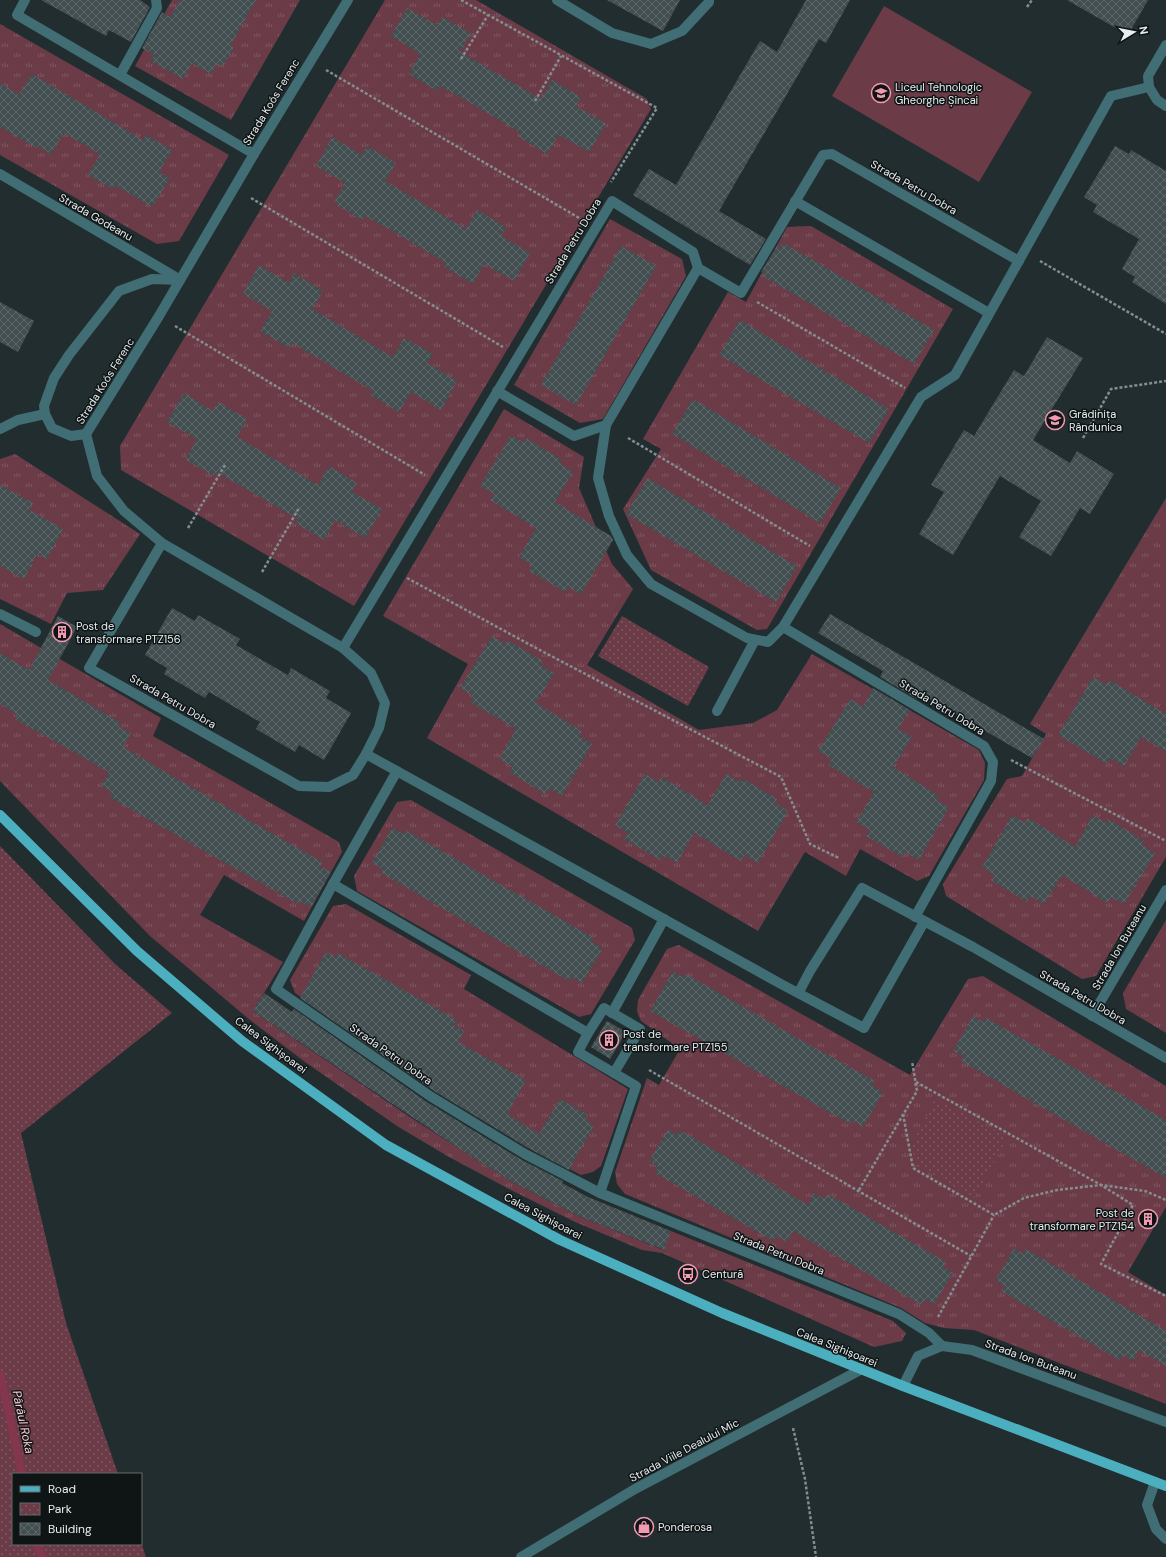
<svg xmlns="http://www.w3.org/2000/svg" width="1166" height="1557" font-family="'DM Sans',sans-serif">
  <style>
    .grass { fill: url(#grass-tufts) }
    .park { fill: url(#park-dots) }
    .pitch { fill: #6b3b48 }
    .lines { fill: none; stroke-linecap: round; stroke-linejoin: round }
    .stream { stroke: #85364f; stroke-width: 8 }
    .building { fill: url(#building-cross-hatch) }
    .path { stroke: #848d8f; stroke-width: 2.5; stroke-dasharray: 3 2; stroke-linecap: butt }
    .minor { stroke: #416d75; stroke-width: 10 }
    .major { stroke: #4cafc0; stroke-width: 10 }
    .labels { text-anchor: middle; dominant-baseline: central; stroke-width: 3; stroke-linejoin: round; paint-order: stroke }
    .poi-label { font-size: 11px; fill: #e7eeef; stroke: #0f1415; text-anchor: start }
    .street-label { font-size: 11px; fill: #e7eeef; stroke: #0f1415 }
    .water-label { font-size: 12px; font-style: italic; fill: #facad5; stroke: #0f1415 }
  </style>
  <defs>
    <pattern id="grass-tufts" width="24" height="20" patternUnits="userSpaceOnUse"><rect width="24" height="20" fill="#6b3b48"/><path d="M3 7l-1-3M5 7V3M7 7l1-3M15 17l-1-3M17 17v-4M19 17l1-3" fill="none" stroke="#805863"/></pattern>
    <pattern id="park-dots" width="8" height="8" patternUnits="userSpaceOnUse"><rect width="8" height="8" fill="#6b3b48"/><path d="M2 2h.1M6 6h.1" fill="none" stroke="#805863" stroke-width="1.8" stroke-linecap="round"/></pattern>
    <pattern id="building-cross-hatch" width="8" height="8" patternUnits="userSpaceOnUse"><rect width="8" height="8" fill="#424e50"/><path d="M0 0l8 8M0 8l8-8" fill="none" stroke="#5d686a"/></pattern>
  </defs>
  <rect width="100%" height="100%" fill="#222d2f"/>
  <g class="grass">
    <path d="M172 0H300L231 120 135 66Z"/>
    <path d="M385 0H476L647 99 651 109 354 606 121 470 120 446Z"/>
    <path d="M0 24 229 155 179 241 157 244 0 155Z"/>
    <path d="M610 219 682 259 686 276 603 419 580 423 514 385Z"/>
    <path d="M811 226 953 309 767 629 757 630 651 570 623 509 661 449 643 439 728 292 746 302 787 227Z"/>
    <path d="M504 409 584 457 579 488 612 564 633 589 587 665 699 730 753 723 777 710 812 654 979 750 985 763 984 780 929 876 917 881 860 849 846 876 805 852 758 931 427 738 468 664 383 616Z"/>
    <path d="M15 454 140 534 103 590 67 593 51 624 0 599V459Z"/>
    <path d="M1166 498V857L1096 976 1082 979 946 896 943 884 1007 779 1022 776 1046 734 1030 724Z"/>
    <path d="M0 624 161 718 153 736 339 842 342 852 304 921 224 875 200 915 283 962 253 1011 416 1121 514 1183 579 1216 663 1250 671 1231 893 1321 906 1333 902 1341 874 1347 662 1253 642 1250 575 1222 511 1190 449 1157 397 1126 305 1062 250 1020 150 936 0 781Z"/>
    <path d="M411 800 632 928 635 940 591 1014 579 1017 357 891 354 876 397 802Z"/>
    <path d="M346 904 471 975 464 989 628 1089 601 1166 593 1172 581 1175 528 1147 435 1091 295 993 290 980 333 906Z"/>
    <path d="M1166 920V1033L1126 1009 1123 993Z"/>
    <path d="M679 945 910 1075 968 979 983 976 1166 1086V1207L1128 1272 1166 1295V1404L974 1330 944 1328 925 1323 901 1308 625 1194 617 1184 615 1172 647 1078 659 1085 680 1049 641 1021 637 1011 638 1000 667 949Z"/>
  </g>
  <g class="park">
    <path d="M622 616 709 667 688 706 598 656Z"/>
    <path d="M0 846 115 964 172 1013 21 1133 66 1323 118 1474H13V1544H141V1542L146 1557H0Z"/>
    <path d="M935 1099 1008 1137 974 1198 916 1165 912 1144Z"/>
  </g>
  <path class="pitch" d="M884 6 1032 92 979 182 832 96Z"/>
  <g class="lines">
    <g class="stream">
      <path d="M0 1374 22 1474"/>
      <path d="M37 1544 39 1551 43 1557"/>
    </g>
  </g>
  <g class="building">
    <path d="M41 0H140L150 7 131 42 109 30 106 36Z"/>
    <path d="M180 0H256L230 46 234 48 223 66 218 63 211 74 192 63 183 79 150 61 154 55 142 48 162 12 170 17Z"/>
    <path d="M607 0H680L663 31Z"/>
    <path d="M806 0H850L826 43 819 39 719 211 766 239 750 265 633 195 649 169 676 185 760 41 777 52Z"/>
    <path d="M1067 0H1148L1128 35Z"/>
    <path d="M407 8 437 25 442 17 471 33 460 52 541 99 552 80 581 97 576 106 606 124 589 152 559 135 547 154 519 137 521 133 467 101 440 86 437 91 409 74 420 54 391 36Z"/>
    <path d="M32 74 143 140 146 135 172 150 159 172 170 178 152 207 115 185 113 189 88 175 100 154 64 133 51 154 38 146 37 148 0 127V83L19 94Z"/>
    <path d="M332 137 362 155 367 146 396 163 385 181 466 229 477 210 506 227 501 236 530 253 514 281 484 264 473 284 444 267 446 263 391 230 365 216 362 220 334 203 345 183 316 166Z"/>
    <path d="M1115 146 1129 154 1131 150 1166 171V304L1132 282 1135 277 1122 269 1139 239 1093 212 1097 205 1084 197Z"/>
    <path d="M783 243 934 330 914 364 764 277 765 274 761 272 777 246 780 248Z"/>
    <path d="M621 246 656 266 576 405 541 385Z"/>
    <path d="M259 265 289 283 294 273 323 291 312 309 393 357 404 338 433 354 427 363 457 381 441 410 411 392 399 412 370 395 373 391 292 343 289 348 260 331 272 311 243 294Z"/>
    <path d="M0 302 34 321 18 352 0 342Z"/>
    <path d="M740 320 889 409 869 443 719 355Z"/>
    <path d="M1047 337 1083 358 1033 440 1070 463 1077 451 1114 474 1090 514 1080 508 1051 556 1019 537 1041 501 1000 476 953 555 919 534 944 492 931 485 964 430 974 436 1014 370 1024 376Z"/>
    <path d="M184 393 213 411 218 402 247 419 237 437 318 485 329 466 357 483 352 492 382 509 365 538 335 520 324 540 295 523 298 519 243 487 216 472 214 476 185 459 197 439 167 422Z"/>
    <path d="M693 399 841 488 820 523 672 434Z"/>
    <path d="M511 435 524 443 526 438 562 460 560 464 573 472 555 502 611 536 613 540 581 594 568 587 565 592 529 571 532 565 519 557 536 528 490 500 494 494 480 486Z"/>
    <path d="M647 478 797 566 776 602 626 514Z"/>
    <path d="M0 485 33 503 29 510 63 529 47 559 37 554 24 579 0 566Z"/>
    <path d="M172 608 195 621 198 615 240 639 236 645 288 675 291 668 330 691 326 698 351 713 324 760 299 745 295 752 256 729 260 722 209 692 205 698 164 674 167 668 145 655Z"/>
    <path d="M830 614 1044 739 1032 758 920 693 917 699 880 677 883 671 818 633Z"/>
    <path d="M58 616 77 627 48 680 121 723 119 727 131 733 123 747 172 776 322 862 320 866 331 872 311 907 300 901 298 904 109 797 112 792 101 786 109 772 15 719 18 715 0 704V653L29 670Z"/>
    <path d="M492 636 505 644 507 640 543 661 540 665 554 673 536 703 582 731 579 736 592 744 562 796 549 788 545 794 509 772 513 767 499 759 516 729 470 702 474 696 460 688Z"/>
    <path d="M1093 677 1106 685 1109 680 1166 714V751L1141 737 1124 766 1110 758 1107 764 1058 735Z"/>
    <path d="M873 688 910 710 898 729 912 737 893 767 939 796 936 800 949 807 919 860 905 852 902 857 866 836 870 830 856 822 874 792 828 765 832 759 818 751 850 699 863 707Z"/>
    <path d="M645 774 659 782 661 777 708 805 726 774 740 782 742 778 777 799 775 803 788 811 758 863 744 855 741 861 694 833 677 863 664 855 660 860 624 839 628 833 615 825Z"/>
    <path d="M1012 815 1025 823 1028 818 1075 847 1093 815 1106 823 1109 819 1144 841 1142 845 1155 853 1124 904 1111 897 1107 903 1062 875 1044 904 1030 896 1027 902 991 880 995 875 982 867Z"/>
    <path d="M392 828 403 834 405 830 594 938 591 942 603 948 582 983 571 977 569 981 381 873 383 869 372 863Z"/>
    <path d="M326 952 336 957 338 953 457 1020 454 1025 464 1031 458 1042 526 1080 507 1114 539 1134 560 1099 588 1115 585 1120 594 1125 569 1170 528 1148 434 1091 300 998Z"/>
    <path d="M673 971 683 978 686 974 792 1035 875 1081 872 1086 883 1092 863 1127 852 1120 850 1124 650 1011Z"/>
    <path d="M264 993 292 1012 294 1009 427 1102 522 1160 563 1181 562 1183 588 1197 671 1231 664 1250 579 1216 514 1183 460 1149 253 1011Z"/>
    <path d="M973 1016 983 1022 986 1018 1166 1120V1178L961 1061 964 1056 953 1051Z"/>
    <path d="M607 1021 626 1032 610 1059 591 1047Z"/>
    <path d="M668 1130 677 1135 680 1130 808 1205 814 1193 824 1199 828 1194 946 1262 943 1267 953 1273 934 1304 925 1299 922 1305 793 1231 787 1242 776 1236 773 1241 655 1173 658 1167 649 1161Z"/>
    <path d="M1014 1248 1023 1254 1026 1249 1166 1331V1366L1139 1350 1133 1361 1123 1355 1119 1360 1001 1291 1005 1286 996 1280Z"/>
  </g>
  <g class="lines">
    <g class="path">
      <path d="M461 0 657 108 611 182"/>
      <path d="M1027 7 1032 0"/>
      <path d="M461 59 488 15"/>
      <path d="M326 70 581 219"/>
      <path d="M535 101 561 56"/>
      <path d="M251 198 503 347"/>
      <path d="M1040 261 1166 334"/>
      <path d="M757 302 905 388"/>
      <path d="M175 326 425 475"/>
      <path d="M628 438 810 546"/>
      <path d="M1083 438 1111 389 1166 381"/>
      <path d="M188 528 225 465"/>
      <path d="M262 572 299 508"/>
      <path d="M407 578 536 648 781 777 810 844 839 858"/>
      <path d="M1011 760 1166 841"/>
      <path d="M649 1070 971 1256"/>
      <path d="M916 1082 1101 1185 1133 1205 1101 1264 1166 1296"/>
      <path d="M903 1114 913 1168 994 1215 1024 1198 1057 1190 1101 1185 1145 1191 1166 1200"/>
      <path d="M859 1190 917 1091 912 1061"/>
      <path d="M938 1317 994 1215"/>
      <path d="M793 1428 805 1479 816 1557"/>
    </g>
    <g class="minor">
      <path d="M25 0 17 15 254 154"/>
      <path d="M557 0 612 33 651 44 682 31 709 2V0"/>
      <path d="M1166 45 1148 76 1149 87 1157 100 1166 106"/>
      <path d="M120 75 157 8 156 0"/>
      <path d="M0 174 179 279"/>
      <path d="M795 201 989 313"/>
      <path d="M698 268 741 293 823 155 832 154 1019 261"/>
      <path d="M497 391 574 436 606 425"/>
      <path d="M0 429 18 420 45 414"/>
      <path d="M86 434 97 476 124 511 162 543 343 648 371 673 385 703 379 728 366 754 353 775 329 787 299 786 89 668 162 543"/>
      <path d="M86 434 159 316 254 154 348 0"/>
      <path d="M86 434 71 436 52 428 45 414 44 406 54 378 69 355 119 291 152 279 180 280"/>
      <path d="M0 614 36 632"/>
      <path d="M783 627 984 746 993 762 991 781 915 917"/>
      <path d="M343 648 612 201 693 252 698 268 606 425 598 478 609 516 627 555 651 584 747 638 768 642 783 627 921 397 955 375 1111 96 1149 87"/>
      <path d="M717 711 755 640"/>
      <path d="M366 754 781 984 864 1028 924 922"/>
      <path d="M397 771 333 884 276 989 430 1096 525 1154 600 1193 899 1314 929 1333 942 1346"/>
      <path d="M333 884 588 1033"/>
      <path d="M799 992 810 971 862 888 973 947 1166 1058"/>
      <path d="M604 1008 640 1029 614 1073 578 1052 588 1033Z"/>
      <path d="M612 1013 664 919"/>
      <path d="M1092 1016 1166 890"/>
      <path d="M600 1193 636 1086 614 1073"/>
      <path d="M903 1386 918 1356 942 1346 972 1350 1166 1422"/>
      <path d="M1155 1482 1147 1505 1156 1529 1166 1539"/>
      <path d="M521 1557 635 1489 862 1369"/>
    </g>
    <path class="major" d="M0 815 137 951 242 1041 386 1145 560 1240 722 1313 903 1386 1166 1486"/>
  </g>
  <defs>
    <g id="school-ring" transform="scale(1)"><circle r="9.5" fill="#0f1415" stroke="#f19ab1" stroke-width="1.5"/><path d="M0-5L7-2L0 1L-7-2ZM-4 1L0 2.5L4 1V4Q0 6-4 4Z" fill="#f19ab1"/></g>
    <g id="building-ring" transform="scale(1)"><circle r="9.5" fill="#0f1415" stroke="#f19ab1" stroke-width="1.5"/><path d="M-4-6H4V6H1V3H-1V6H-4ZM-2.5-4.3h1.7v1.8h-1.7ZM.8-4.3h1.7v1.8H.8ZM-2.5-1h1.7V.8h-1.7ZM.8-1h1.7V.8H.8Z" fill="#f19ab1"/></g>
    <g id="bus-ring" transform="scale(1)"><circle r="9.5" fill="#0f1415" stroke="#f19ab1" stroke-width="1.5"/><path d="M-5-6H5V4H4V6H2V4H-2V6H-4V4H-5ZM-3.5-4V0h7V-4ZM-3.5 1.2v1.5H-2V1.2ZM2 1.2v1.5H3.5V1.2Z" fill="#f19ab1"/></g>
    <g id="shop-ring" transform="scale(1)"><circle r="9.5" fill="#0f1415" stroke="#f19ab1" stroke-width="1.5"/><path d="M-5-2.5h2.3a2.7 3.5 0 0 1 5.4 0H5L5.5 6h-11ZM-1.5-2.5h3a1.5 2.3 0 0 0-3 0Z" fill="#f19ab1"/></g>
  </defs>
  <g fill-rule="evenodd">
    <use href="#school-ring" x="881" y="93"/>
    <use href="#school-ring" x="1055" y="420"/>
    <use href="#building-ring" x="62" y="632"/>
    <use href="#building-ring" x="609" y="1040"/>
    <use href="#building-ring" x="1148" y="1219"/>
    <use href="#bus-ring" x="688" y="1274"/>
    <use href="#shop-ring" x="644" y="1527"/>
  </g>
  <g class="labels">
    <g class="poi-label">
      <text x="895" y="87">Liceul Tehnologic<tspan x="895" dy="13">Gheorghe Șincai</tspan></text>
      <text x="1069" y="414">Grădinița<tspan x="1069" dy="13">Rândunica</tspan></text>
      <text x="76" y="626">Post de<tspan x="76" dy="13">transformare PTZ156</tspan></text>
      <text x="623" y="1034">Post de<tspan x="623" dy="13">transformare PTZ155</tspan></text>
      <text x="1134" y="1213" text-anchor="end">Post de<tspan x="1134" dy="13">transformare PTZ154</tspan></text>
      <text x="702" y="1274">Centură</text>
      <text x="658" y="1527">Ponderosa</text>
    </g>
    <g class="street-label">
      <text transform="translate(271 102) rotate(-59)">Strada Koós Ferenc</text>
      <text transform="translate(914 187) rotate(30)">Strada Petru Dobra</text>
      <text transform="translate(96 217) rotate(30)">Strada Godeanu</text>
      <text transform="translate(573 241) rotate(-59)">Strada Petru Dobra</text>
      <text transform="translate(105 381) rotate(-58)">Strada Koós Ferenc</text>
      <text transform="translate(173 701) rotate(30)">Strada Petru Dobra</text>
      <text transform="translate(942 707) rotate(31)">Strada Petru Dobra</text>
      <text transform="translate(1119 947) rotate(-60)">Strada Ion Buteanu</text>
      <text transform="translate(1083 997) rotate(30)">Strada Petru Dobra</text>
      <text transform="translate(271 1045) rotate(37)">Calea Sighișoarei</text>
      <text transform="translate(391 1054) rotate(35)">Strada Petru Dobra</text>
      <text transform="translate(543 1216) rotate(28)">Calea Sighișoarei</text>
      <text transform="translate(779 1253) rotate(22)">Strada Petru Dobra</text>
      <text transform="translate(837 1347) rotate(22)">Calea Sighișoarei</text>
      <text transform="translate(1031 1359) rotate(20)">Strada Ion Buteanu</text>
      <text transform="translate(684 1450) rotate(-28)">Strada Viile Dealului Mic</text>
    </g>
    <g class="water-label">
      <text transform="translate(23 1422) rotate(78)">Pârâul Roka</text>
    </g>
  </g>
  <rect x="12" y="1473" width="130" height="72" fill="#0f1415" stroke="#656b6c"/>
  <rect x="20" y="1486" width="20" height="6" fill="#4cafc0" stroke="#656b6c"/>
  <text x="48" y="1493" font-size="12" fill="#e7eeef">Road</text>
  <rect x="20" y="1503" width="20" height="12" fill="url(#park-dots)" stroke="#656b6c"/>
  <text x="48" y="1513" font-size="12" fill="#e7eeef">Park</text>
  <rect x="20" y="1523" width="20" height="12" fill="url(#building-cross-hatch)" stroke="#656b6c"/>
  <text x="48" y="1533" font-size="12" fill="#e7eeef">Building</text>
  <g transform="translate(1134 32) rotate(80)" stroke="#0f1415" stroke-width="3" paint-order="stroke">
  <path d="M0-3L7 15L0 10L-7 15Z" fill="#e7eeef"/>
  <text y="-6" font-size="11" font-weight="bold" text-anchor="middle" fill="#e7eeef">N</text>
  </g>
</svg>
